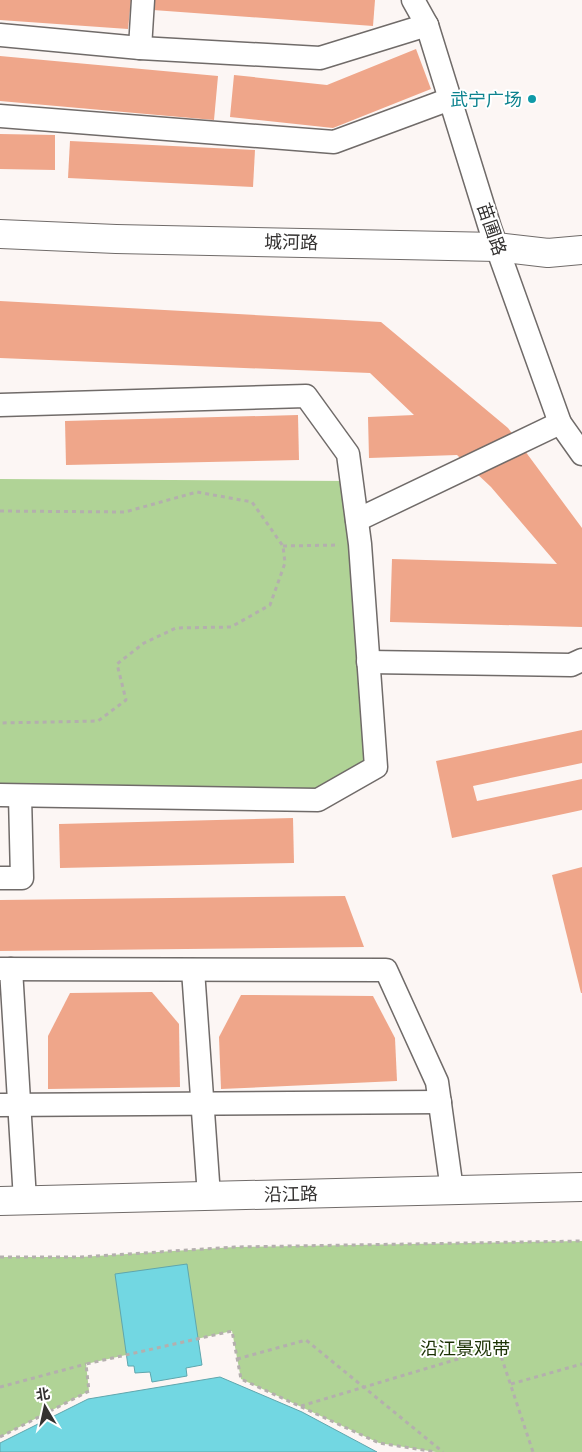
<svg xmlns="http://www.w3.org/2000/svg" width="582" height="1452" font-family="'Work Sans','Noto Sans SC',sans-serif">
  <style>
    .green { fill: #b0d396 }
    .water { fill: #72d7e2; stroke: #5fa6ad }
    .building { fill: #efa68a }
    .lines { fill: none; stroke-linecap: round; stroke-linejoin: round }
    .minor-casing { stroke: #706b69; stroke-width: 25 }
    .major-casing { stroke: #706b69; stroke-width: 30 }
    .path { stroke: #b4afae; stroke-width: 3; stroke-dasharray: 4 4; stroke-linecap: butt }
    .minor { stroke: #fff; stroke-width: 22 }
    .major { stroke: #fff; stroke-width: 28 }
    .culture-dot { fill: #0f9aa8; stroke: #fff; stroke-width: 2 }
    .labels { text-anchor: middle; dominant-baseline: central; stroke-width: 4; stroke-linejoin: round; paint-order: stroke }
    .culture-label { font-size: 18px; fill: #0d838f; stroke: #fff; text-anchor: end }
    .street-label { font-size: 18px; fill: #343231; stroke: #fff }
    .park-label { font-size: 18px; fill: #1b3103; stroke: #fff }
  </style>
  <rect width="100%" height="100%" fill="#fcf6f4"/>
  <g class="green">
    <path d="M0 479 351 481 376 767 318 800 0 795Z"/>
    <path d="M582 1241V1452H436L379 1443 241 1379 232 1331 86 1364 89 1391 0 1437V1257H81L235 1247Z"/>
  </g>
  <g class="water">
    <path d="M187 1264 202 1365 186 1368 187 1376 152 1382 150 1372 135 1373 134 1366H128L115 1274Z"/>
    <path d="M220 1377 302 1412 377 1452H0V1443L88 1399Z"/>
  </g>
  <g class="building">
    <path d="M0 0H131L128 29 0 20Z"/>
    <path d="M153 0H375L373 26 153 10Z"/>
    <path d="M416 49 431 89 333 128 230 117 234 75 327 85Z"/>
    <path d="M0 56 218 76 214 120 0 101Z"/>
    <path d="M0 134 55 135V170L0 169Z"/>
    <path d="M70 141 255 150 253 187 68 178Z"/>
    <path d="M0 301 381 322 508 428 582 528V627L390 622 392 559 557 564 491 487 457 455 369 458 368 417 414 415 370 373 0 358Z"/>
    <path d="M298 415 299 460 66 465 65 421Z"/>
    <path d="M582 730V763L473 786 477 801 582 779V810L452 838 436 761Z"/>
    <path d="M293 818 294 863 60 868 59 824Z"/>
    <path d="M582 867V993H581L552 875Z"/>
    <path d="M345 896 364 947 0 951V900Z"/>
    <path d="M152 992 179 1024 180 1087 48 1089V1036L70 993Z"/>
    <path d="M241 995 373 996 395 1038 397 1081 221 1089 219 1037Z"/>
  </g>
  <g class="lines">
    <g class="minor-casing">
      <g id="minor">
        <path d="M413 0 427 25 490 228 560 423 582 454"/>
        <path d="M0 35 140 48 320 58 427 25"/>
        <path d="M140 48 143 0"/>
        <path d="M0 116 334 142 450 99"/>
        <path d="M0 405 306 396 348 454 360 544 376 767 318 800 0 795"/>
        <path d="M357 520 560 423"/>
        <path d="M368 662 571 665 582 660"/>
        <path d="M0 878H22L20 796"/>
        <path d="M0 969 386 970 437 1082 452 1190"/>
        <path d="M11 969 25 1200"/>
        <path d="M193 970 209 1196"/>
        <path d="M0 1105 440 1102"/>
      </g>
    </g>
    <g class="major-casing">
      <g id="major">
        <path d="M0 234 116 239 497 247 548 253 582 250"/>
        <path d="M0 1201 582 1187"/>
      </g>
    </g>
    <g class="path">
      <path d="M0 511 125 512 197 492 252 502 283 546 285 563 270 605 231 627 176 628 144 643 117 664 126 700 98 721 0 723"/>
      <path d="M283 546 339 545"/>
      <path d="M0 1257H81L235 1247 582 1241"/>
      <path d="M237 1359 306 1340 443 1452"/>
      <path d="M511 1384 582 1364"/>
      <path d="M0 1387 86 1364"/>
      <path d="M301 1406 498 1347 533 1452"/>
      <path d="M0 1437 89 1391 86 1364 232 1331 241 1379 379 1443 436 1452"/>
    </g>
    <use href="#minor" class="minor"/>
    <use href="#major" class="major"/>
  </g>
  <circle class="culture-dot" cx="532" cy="99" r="5"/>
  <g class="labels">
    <g class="culture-label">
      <text x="522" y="99">武宁广场</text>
    </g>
    <g class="street-label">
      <text transform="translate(492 229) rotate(71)">苗圃路</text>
      <text transform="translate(291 242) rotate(1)">城河路</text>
      <text transform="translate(291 1194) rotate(-1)">沿江路</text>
    </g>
    <g class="park-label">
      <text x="465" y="1348">沿江景观带</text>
    </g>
  </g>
  <g transform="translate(45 1407) rotate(351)" stroke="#ffffff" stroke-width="4" paint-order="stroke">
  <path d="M0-4L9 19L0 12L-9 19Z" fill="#343231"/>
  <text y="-8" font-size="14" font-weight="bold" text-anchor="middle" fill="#343231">北</text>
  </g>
</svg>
